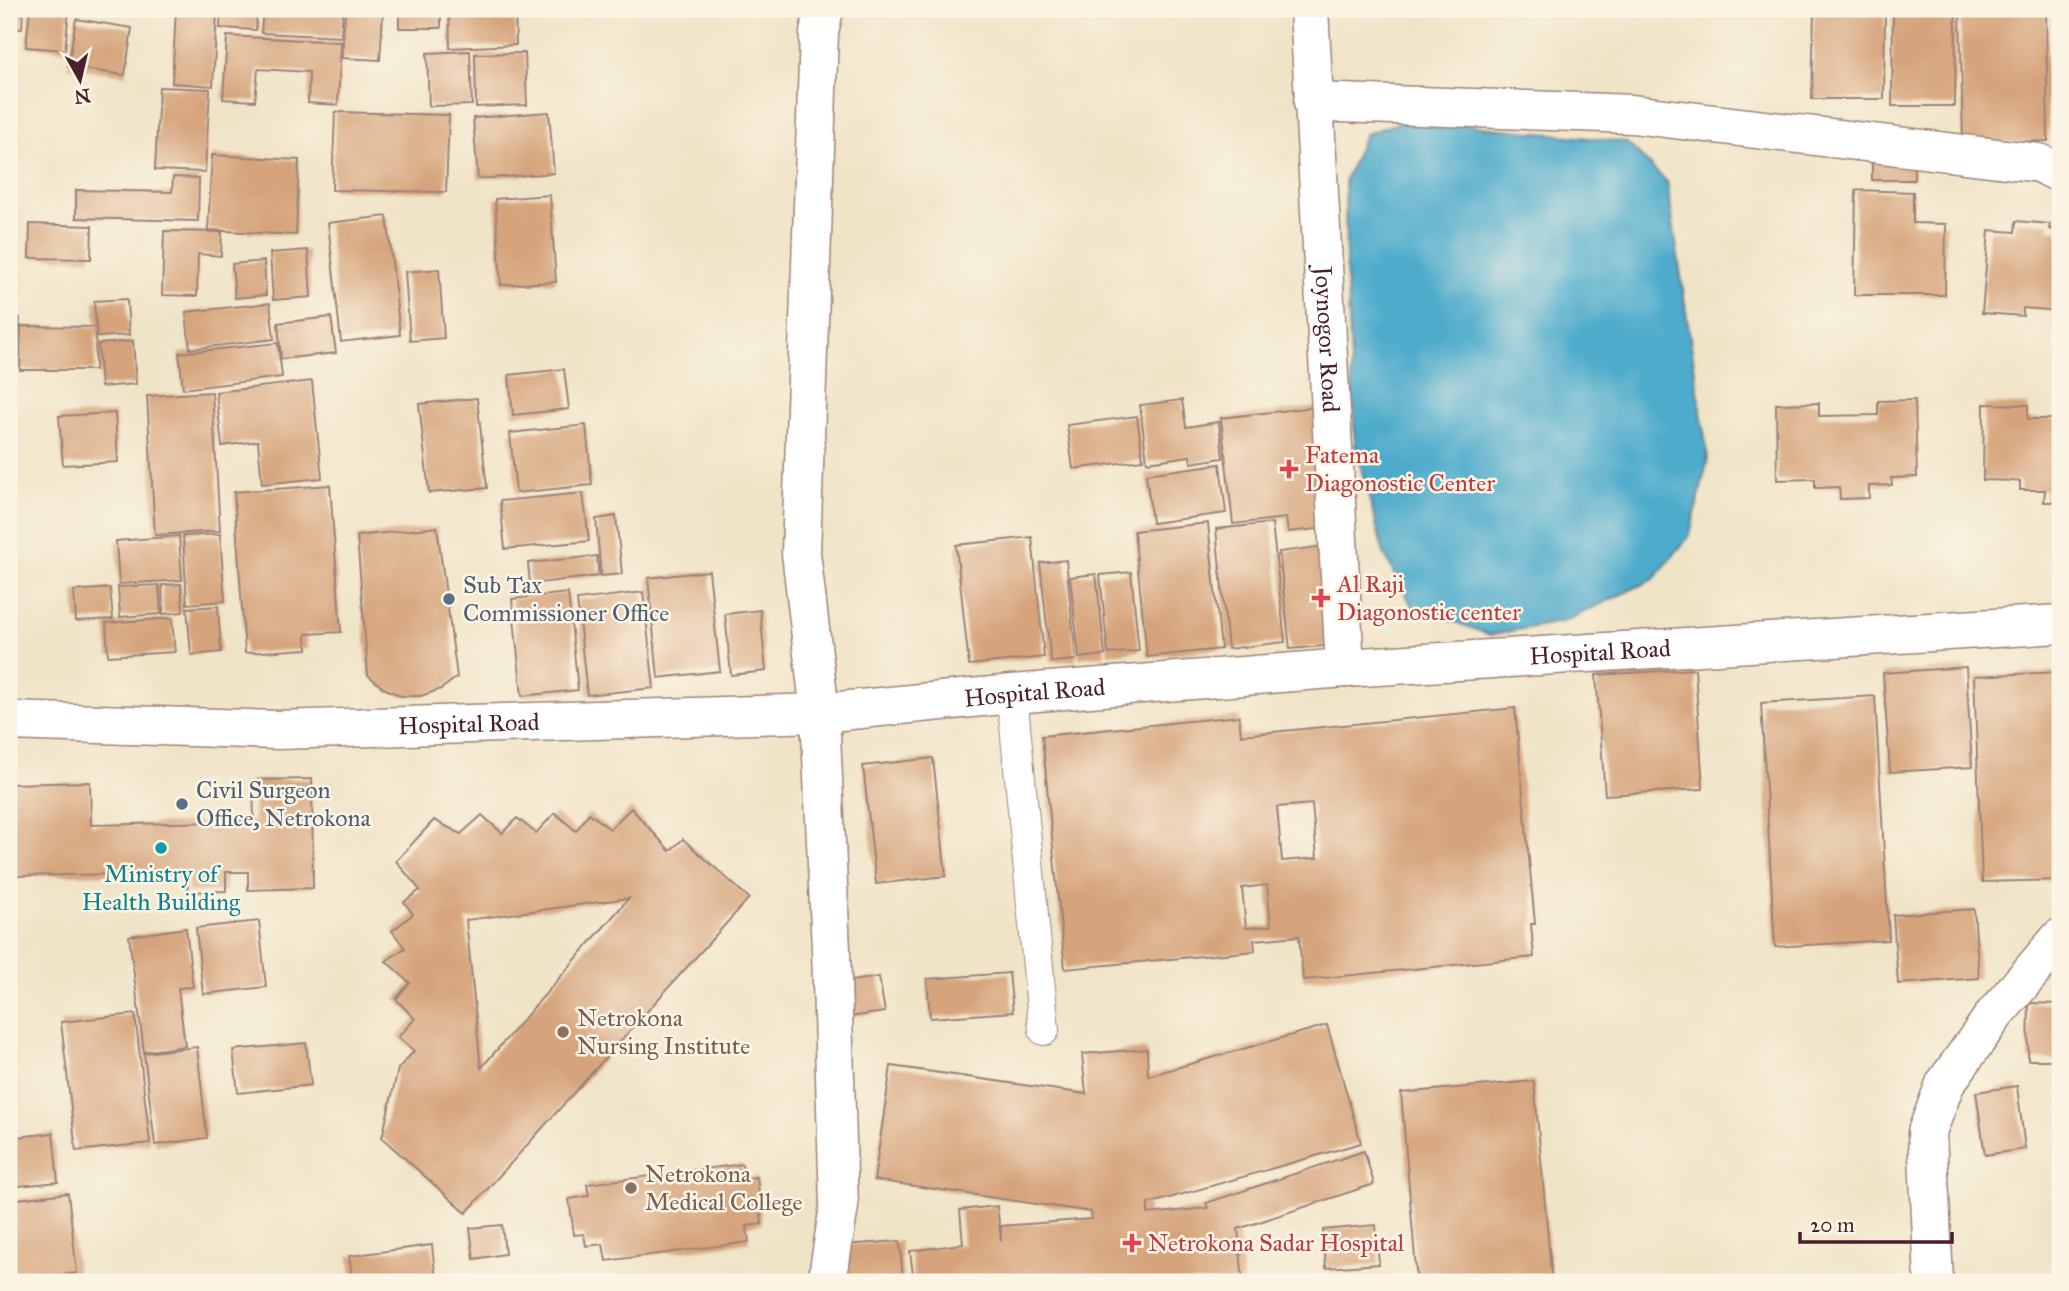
<svg xmlns="http://www.w3.org/2000/svg" width="2069" height="1291" font-family="'IM FELL Great Primer',serif">
  <style>
    .water { fill: #4eabcc; stroke: #4c657c; stroke-width: 2 }
    .building { fill: #d6a47c; fill-rule: evenodd }
    .lines { fill: none; stroke-linecap: round; stroke-linejoin: round }
    .lane-casing { stroke: #9d8279; stroke-width: 32 }
    .street-casing { stroke: #9d8279; stroke-width: 41 }
    .secondary-casing { stroke: #9d8279; stroke-width: 41 }
    .lane { stroke: #fff; stroke-width: 30 }
    .street { stroke: #fff; stroke-width: 38 }
    .secondary { stroke: #fff; stroke-width: 38 }
    .health-dot { fill: #e0444e; stroke: #fcf5e5; stroke-width: 2.5 }
    .service-dot { fill: #5c6f8a; stroke: #fcf5e5; stroke-width: 2.5 }
    .culture-dot { fill: #0f9aa8; stroke: #fcf5e5; stroke-width: 2.5 }
    .education-dot { fill: #8d6e63; stroke: #fcf5e5; stroke-width: 2.5 }
    .labels { text-anchor: middle; dominant-baseline: central; stroke-width: 5; stroke-linejoin: round; paint-order: stroke }
    .street-label { font-size: 24px; fill: #4a1f2b; stroke: #fcf5e5 }
    .health-label { font-size: 24px; fill: #be3a42; stroke: #fcf5e5; text-anchor: start }
    .service-label { font-size: 24px; fill: #4e5e75; stroke: #fcf5e5; text-anchor: start }
    .culture-label { font-size: 24px; fill: #0d838f; stroke: #fcf5e5 }
    .education-label { font-size: 24px; fill: #785e54; stroke: #fcf5e5; text-anchor: start }
  </style>
  <rect width="100%" height="100%" fill="#fcf5e5"/>
  <filter id="ink" filterUnits="userSpaceOnUse"><feTurbulence type="fractalNoise" baseFrequency=".0143" numOctaves="2"/><feDisplacementMap in="SourceGraphic" scale="14" xChannelSelector="R" yChannelSelector="G"/><feConvolveMatrix kernelMatrix="1 2 1 2 8 2 1 2 1" color-interpolation-filters="sRGB"/></filter>
  <filter id="wash" filterUnits="userSpaceOnUse"><feTurbulence type="fractalNoise" baseFrequency=".00686" numOctaves="4" result="noise"/><feDisplacementMap in="SourceGraphic" scale="28" xChannelSelector="R" yChannelSelector="G"/><feGaussianBlur stdDeviation="1.57" result="paint"/><feColorMatrix in="noise" values="0 0 0 0 0 0 0 0 0 0 0 0 0 0 0 0 0 1.4 0 .05"/><feComposite in="paint" operator="in"/></filter>
  <g filter="url(#wash)">
    <rect width="100%" height="100%" fill="#f0e4c7"/>
    <path class="water" d="M1409 119 1626 142 1667 182 1708 459 1690 535 1654 579 1565 621 1490 635 1412 606 1384 554 1355 445 1346 261 1345 180 1365 134Z"/>
    <g id="blocks">
      <g class="building">
        <path d="M9 9H23L22 29H9Z"/>
        <path d="M30 9H69L65 50 26 47Z"/>
        <path d="M221 9H257L256 30 220 28Z"/>
        <path d="M263 9H343L341 37 261 33Z"/>
        <rect x="399" y="9" width="42" height="19"/>
        <path d="M449 9H515L516 45 450 48Z"/>
        <path d="M1814 9H1885L1884 99H1812Z"/>
        <path d="M1893 9H1956L1955 106H1892Z"/>
        <path d="M1960 9H2046L2048 141 1963 143Z"/>
        <path d="M176 10 217 12 213 86 172 83Z"/>
        <path d="M345 12 383 14 380 60 342 58Z"/>
        <path d="M76 19 132 28 125 75 68 67Z"/>
        <path d="M227 36 341 42 338 105 308 103 309 72 258 69 255 101 223 99Z"/>
        <path d="M470 51 472 105 429 106 427 53Z"/>
        <path d="M525 53 527 105 476 107 475 54Z"/>
        <path d="M159 87 210 89 205 172 155 170Z"/>
        <path d="M335 112 449 115 446 192 332 190Z"/>
        <path d="M549 112 554 173 478 179 473 118Z"/>
        <rect x="1872" y="149" width="42" height="31"/>
        <path d="M212 155 299 160 296 235 208 230Z"/>
        <path d="M173 177 199 178 198 221 76 218V190L172 192Z"/>
        <path d="M1856 190 1913 192V223L1946 224 1945 295H1854Z"/>
        <path d="M550 195 556 282 501 285 495 199Z"/>
        <path d="M387 216 400 335 341 342 328 223Z"/>
        <path d="M2016 221 2050 224 2049 229 2060 230V311L2023 308V316L1982 313 1989 230 2015 232Z"/>
        <path d="M30 224 92 226 91 259 29 258Z"/>
        <path d="M164 231 222 232 221 256 198 254 197 296 162 295Z"/>
        <path d="M308 250 311 297 273 300 270 253Z"/>
        <path d="M264 261 266 295 235 298 232 264Z"/>
        <path d="M439 269 444 338 410 341 405 272Z"/>
        <path d="M127 299 129 335 97 337 94 301Z"/>
        <path d="M270 303 274 339 190 349 186 312Z"/>
        <path d="M9 317 20 318 11 410H9Z"/>
        <path d="M331 317 336 353 281 359 278 323Z"/>
        <path d="M21 326 96 327 95 370H20Z"/>
        <path d="M133 341 136 384 101 387 98 344Z"/>
        <path d="M278 343 282 377 183 389 179 353Z"/>
        <path d="M564 369 569 409 513 415 509 375Z"/>
        <path d="M312 381 322 478 262 484 258 441 222 446 216 392Z"/>
        <path d="M212 392 220 531 155 535 147 396Z"/>
        <path d="M477 398 487 488 429 493 419 404Z"/>
        <path d="M1182 400 1186 427 1219 422 1223 458 1191 463 1190 456 1147 462 1140 405Z"/>
        <path d="M1915 400 1917 477 1891 478 1892 485 1869 486V498L1840 499 1839 487 1815 488V479L1777 480 1776 404 1819 403V416L1878 415V401Z"/>
        <path d="M1984 404 2028 405V419H2060V502H2044L2045 490H2020V481L1983 480Z"/>
        <path d="M1323 406 1337 527 1288 532 1286 518 1233 524 1221 418Z"/>
        <path d="M115 413 118 462 63 465 59 416Z"/>
        <path d="M1137 416 1143 460 1073 469 1067 425Z"/>
        <path d="M586 425 592 485 516 493 510 433Z"/>
        <path d="M1220 464 1226 513 1152 523 1146 474Z"/>
        <path d="M330 485 341 632 306 634 307 649 245 653 234 492Z"/>
        <path d="M583 493 589 541 505 549 500 501Z"/>
        <path d="M616 516 622 574 601 576 596 519Z"/>
        <path d="M1208 523 1221 649 1147 657 1134 531Z"/>
        <path d="M1272 523 1285 642 1228 649 1216 529Z"/>
        <path d="M437 527 457 677 441 689 421 696H401L383 688 368 675 357 536Z"/>
        <path d="M220 534 225 601 187 604 183 536Z"/>
        <path d="M179 536 182 580 119 584 116 541Z"/>
        <path d="M1032 537 1044 657 969 665 956 545Z"/>
        <path d="M1325 546 1335 645 1290 649 1279 552Z"/>
        <path d="M597 556 599 576 530 584 528 563Z"/>
        <path d="M1066 560 1076 660 1051 662 1040 563Z"/>
        <path d="M709 571 720 671 658 678 648 578Z"/>
        <path d="M1131 572 1139 651 1108 654 1100 575Z"/>
        <path d="M1096 574 1105 655 1079 658 1070 577Z"/>
        <path d="M181 584 183 612 163 614 162 585Z"/>
        <path d="M159 585 161 614 120 617 118 587Z"/>
        <path d="M110 588 113 619 76 621 74 591Z"/>
        <path d="M643 592 654 688 587 695 577 600Z"/>
        <path d="M568 593 578 690 522 696 512 599Z"/>
        <path d="M218 606 221 652 191 655 187 608Z"/>
        <path d="M760 610 766 671 731 675 725 614Z"/>
        <path d="M172 618 175 652 108 656 106 623Z"/>
        <path d="M1966 667 1972 767 1890 772 1883 673Z"/>
        <path d="M1695 669 1703 789 1605 795 1596 675Z"/>
        <path d="M2060 672V880L1982 882 1974 676Z"/>
        <path d="M1875 696 1889 940 1775 947 1761 703Z"/>
        <path d="M1515 708 1535 924H1531L1534 957 1303 980 1299 936 1254 940 1255 951 1065 969 1042 736 1239 716 1241 735ZM1312 804 1317 858 1282 861 1277 807ZM1267 885 1271 926 1246 928 1242 888Z"/>
        <path d="M933 758 946 876 876 884 863 766Z"/>
        <path d="M312 779 313 888 248 890V872H226V891L188 892 187 873 9 876V784L90 782 91 825 254 821 253 780Z"/>
        <path d="M631 808 670 851 683 839 749 898 466 1213 382 1138 398 1069 414 1051 398 1037 415 1019 396 999 410 983 386 961 405 948 392 931 413 914 404 902 420 890 396 861 434 820 461 834 482 815 502 833 517 818 536 833 555 813 576 831 589 813 610 829ZM629 898 481 1068 466 920Z"/>
        <path d="M1974 909 1979 978 1898 984 1893 915Z"/>
        <path d="M259 921 266 987 203 994 196 928Z"/>
        <path d="M186 928 193 987 178 988 185 1046 144 1052 129 936Z"/>
        <path d="M1009 973 1013 1012 930 1018 927 979Z"/>
        <path d="M879 977 885 1012 835 1019 830 984Z"/>
        <path d="M2029 1003 2060 1004V1060H2028Z"/>
        <path d="M135 1014 150 1143 76 1151 61 1022Z"/>
        <path d="M1327 1025 1361 1143 1148 1204V1214L1208 1208 1206 1203 1364 1151 1374 1184 1238 1229 1243 1282H914L910 1251 963 1244 960 1210 997 1206 1001 1241V1226L1092 1219 1091 1212 874 1180 891 1066 1086 1094 1082 1054 1147 1049 1148 1076Z"/>
        <path d="M306 1043 311 1085 238 1093 233 1050Z"/>
        <path d="M197 1047 207 1138 155 1145 144 1053Z"/>
        <path d="M1534 1081 1552 1282H1417L1401 1093Z"/>
        <path d="M2017 1086 2025 1149 1985 1155 1976 1092Z"/>
        <path d="M53 1133 58 1182 9 1187V1138Z"/>
        <path d="M742 1164 744 1179 757 1177 762 1224 747 1226 749 1242 606 1261 603 1244 586 1246 584 1234 574 1235 569 1199 589 1196 587 1184Z"/>
        <path d="M68 1193 77 1273 9 1281V1200Z"/>
        <path d="M502 1225 505 1254 474 1259 470 1228Z"/>
        <path d="M1376 1225 1379 1264 1326 1268 1323 1230Z"/>
        <path d="M900 1241 903 1282H846L843 1245Z"/>
        <path d="M432 1245 436 1282H353L349 1256Z"/>
      </g>
    </g>
  </g>
  <g filter="url(#ink)">
    <use href="#blocks" fill-opacity="0" stroke="#9d8279" stroke-width="2"/>
    <g class="lines">
      <g class="lane-casing">
        <path id="lane" d="M1012 694 1044 1030"/>
      </g>
      <g class="street-casing">
        <g id="street">
          <path d="M824 9 819 33 801 553 820 713 831 950 839 1206 827 1282"/>
          <path id="s1" d="M1309 9 1345 668"/>
          <path d="M1313 102 1632 114 2039 163 2060 173"/>
          <path d="M1934 1282 1927 1132 1945 1084 1995 1014 2060 938"/>
        </g>
      </g>
      <g class="secondary-casing">
        <g id="secondary">
          <path id="s2" d="M9 721 278 730 820 713 1012 694 1345 668 2060 624"/>
        </g>
      </g>
      <use href="#lane" class="lane"/>
      <use href="#street" class="street"/>
      <use href="#secondary" class="secondary"/>
    </g>
  </g>
  <g class="health-dot">
    <path d="M1285.5 458.5h7v7h7v7h-7v7h-7v-7h-7v-7h7z"/>
    <path d="M1317.5 587.5h7v7h7v7h-7v7h-7v-7h-7v-7h7z"/>
    <path d="M1128.5 1232.5h7v7h7v7h-7v7h-7v-7h-7v-7h7z"/>
  </g>
  <g class="service-dot">
    <circle cx="449" cy="599" r="7"/>
    <circle cx="182" cy="804" r="7"/>
  </g>
  <circle class="culture-dot" cx="161" cy="848" r="7"/>
  <g class="education-dot">
    <circle cx="563" cy="1032" r="7"/>
    <circle cx="631" cy="1188" r="7"/>
  </g>
  <g class="labels">
    <g class="street-label">
      <text stroke="none"><textPath href="#s1" startOffset="331">Joynogor Road</textPath></text>
      <text stroke="none"><textPath href="#s2" startOffset="1594">Hospital Road</textPath></text>
      <text stroke="none"><textPath href="#s2" startOffset="1027">Hospital Road</textPath></text>
      <text stroke="none"><textPath href="#s2" startOffset="460">Hospital Road</textPath></text>
    </g>
    <g class="health-label">
      <text x="1305" y="455">Fatema<tspan x="1305" dy="28">Diagonostic Center</tspan></text>
      <text x="1337" y="584">Al Raji<tspan x="1337" dy="28">Diagonostic center</tspan></text>
      <text x="1148" y="1243">Netrokona Sadar Hospital</text>
    </g>
    <g class="service-label">
      <text x="463" y="585">Sub Tax<tspan x="463" dy="28">Commissioner Office</tspan></text>
      <text x="196" y="790">Civil Surgeon<tspan x="196" dy="28">Office, Netrokona</tspan></text>
    </g>
    <g class="culture-label">
      <text x="161" y="874">Ministry of<tspan x="161" dy="28">Health Building</tspan></text>
    </g>
    <g class="education-label">
      <text x="577" y="1018">Netrokona<tspan x="577" dy="28">Nursing Institute</tspan></text>
      <text x="645" y="1174">Netrokona<tspan x="645" dy="28">Medical College</tspan></text>
    </g>
  </g>
  <rect width="2069" height="1291" fill="none" stroke="#fcf5e5" stroke-width="35"/>
  <g transform="translate(80 80) rotate(172)" stroke="#fcf5e5" stroke-width="5" paint-order="stroke">
  <path d="M0-5L12 26L0 18L-12 26Z" fill="#4a1f2b"/>
  <text y="-10" font-size="19" font-weight="bold" text-anchor="middle" fill="#4a1f2b">N</text>
  </g>
  <path d="M1800 1232v10h152v-10" fill="none" stroke="#4a1f2b" stroke-width="3.5"/>
  <text x="1810" y="1232" font-size="21" fill="#4a1f2b" stroke="#fcf5e5" stroke-width="5" paint-order="stroke">20 m</text>
</svg>
